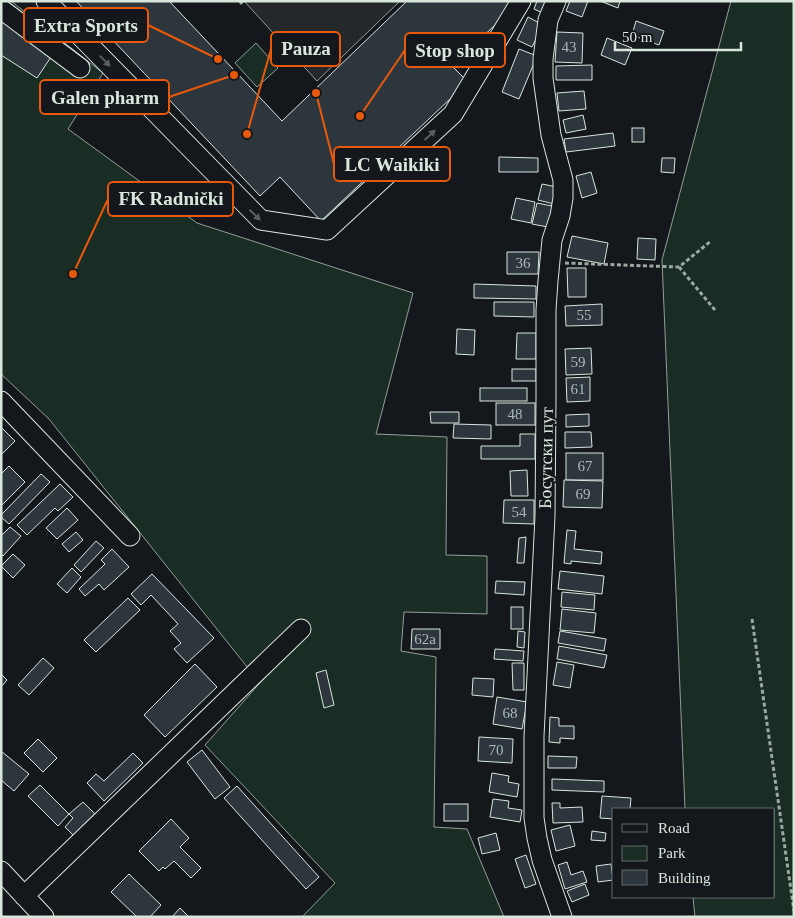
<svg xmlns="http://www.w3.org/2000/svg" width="795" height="918" font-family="Georgia,serif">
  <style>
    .green { fill: #1a2d24; stroke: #939e99 }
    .parking { fill: #24282b; stroke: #939e99 }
    .building { fill: #2c363c; stroke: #d8e6dc }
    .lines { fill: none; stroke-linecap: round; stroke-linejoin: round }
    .minor-casing { stroke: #d8e6dc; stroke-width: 21 }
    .path { stroke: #9da8a2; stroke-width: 3; stroke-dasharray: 4 2.5; stroke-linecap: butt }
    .minor { stroke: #14181c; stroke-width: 19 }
    .oneway { fill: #59605f }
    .labels { text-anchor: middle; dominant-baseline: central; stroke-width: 4; stroke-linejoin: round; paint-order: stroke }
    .number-label { font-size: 15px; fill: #adbab4 }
    .street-label { font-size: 18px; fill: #d8e6dc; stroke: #14181c }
    .leader { fill: none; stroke: #e8590c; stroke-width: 2 }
    .callout-dot { fill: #e8590c; stroke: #14181c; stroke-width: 2 }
    .callout { fill: #14181c; stroke: #e8590c; stroke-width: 2 }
    .callout-label { font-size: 19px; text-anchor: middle; font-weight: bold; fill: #d8e6dc }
  </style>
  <rect width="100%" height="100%" fill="#14181c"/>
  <g class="green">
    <path d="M1 1H11L103 73 68 129 197 223 413 293 376 434 447 437 446 555 487 556V614L404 612 401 651 436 657 434 827 467 829 504 917H302L335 883 205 745 274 667 248 668 49 419 1 374Z"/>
    <path d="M731 1H794V917H695L693 897H774V809H685L662 260Z"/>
    <path d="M256 43 278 68 257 87 235 63Z"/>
  </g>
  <path class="parking" d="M244 1H400L317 81Z"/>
  <g class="building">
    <path d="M76 1H169L282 121 407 1H516L518 3 452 66 468 82 321 221 280 177 260 196Z"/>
    <path d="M537 1H549L545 14 534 9Z"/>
    <path d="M570 1H588L582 17 566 11Z"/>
    <path d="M600 1H620L618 8Z"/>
    <path d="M1 15 55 51 37 78 1 55Z"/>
    <path d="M528 17 543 25 532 47 517 40Z"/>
    <path d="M636 21 664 31 659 45 632 35Z"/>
    <path d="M557 32 583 33 582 63 555 62Z"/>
    <path d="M607 38 632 48 625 65 601 55Z"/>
    <path d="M519 49 537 56 519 99 502 92Z"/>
    <path d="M592 65V80H556V66Z"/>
    <path d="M584 91 586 109 559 111 557 93Z"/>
    <path d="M583 115 586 129 566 133 563 120Z"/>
    <rect x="632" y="128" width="12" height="14"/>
    <path d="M613 133 615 146 566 152 564 139Z"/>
    <path d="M499 157 538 158V172H499Z"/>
    <path d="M662 158H675L674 173 661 172Z"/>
    <path d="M591 172 597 193 582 198 576 176Z"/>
    <path d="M542 184 562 188 558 205 538 200Z"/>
    <path d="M516 198 535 202 531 223 511 219Z"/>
    <path d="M537 203 557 207 553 228 532 224Z"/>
    <path d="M572 236 608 243 604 264 567 257Z"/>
    <path d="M638 238 656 239 655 260 637 259Z"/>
    <path d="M507 252H539L538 274H507Z"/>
    <path d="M567 268H586V297H568Z"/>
    <path d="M474 284 536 286V299L474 298Z"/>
    <path d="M494 302H534V317L494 316Z"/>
    <path d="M602 304V325L566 326 565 306Z"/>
    <path d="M457 329 475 330 474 355 456 354Z"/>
    <path d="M517 333H536V359H516Z"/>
    <path d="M591 348 592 374 566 375 565 349Z"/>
    <rect x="512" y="369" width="24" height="12"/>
    <path d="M590 377V401L567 402 566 378Z"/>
    <rect x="480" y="388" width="47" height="13"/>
    <rect x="496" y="403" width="39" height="22"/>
    <path d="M430 412H459V423H431Z"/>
    <path d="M589 414V426L566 427V415Z"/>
    <path d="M454 424 491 425V439L453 438Z"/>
    <path d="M1 427 15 441 1 455Z"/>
    <path d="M565 432H591L592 447 565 448Z"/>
    <path d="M520 434H535V459H481V446H520Z"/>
    <rect x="566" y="453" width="37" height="27"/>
    <path d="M9 466 25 482 1 506V474Z"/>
    <path d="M527 470 528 496H511L510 471Z"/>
    <path d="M41 474 50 482 9 524 1 517V515Z"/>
    <path d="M564 480 603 481 602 508 563 507Z"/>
    <path d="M60 484 73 497 58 511 55 508 27 535 17 525Z"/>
    <path d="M504 500H534V524L503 523Z"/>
    <path d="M67 508 78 520 57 539 46 528Z"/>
    <path d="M10 527 21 536 3 556 1 554V536Z"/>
    <path d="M567 530 576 531 574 549 602 552 601 564 571 561V564L564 563Z"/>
    <path d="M76 532 83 540 69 552 62 544Z"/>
    <path d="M526 537 524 563H517L519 538Z"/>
    <path d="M96 541 104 548 81 572 74 565Z"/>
    <path d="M112 549 129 567 104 590 99 584 85 596 79 589 105 564 101 560Z"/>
    <path d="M13 554 25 565 13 578 1 566Z"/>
    <path d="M72 568 81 577 67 593 57 584Z"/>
    <path d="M560 571 604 576 602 594 558 589Z"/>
    <path d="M152 574 214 638 187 663 174 649 181 643 170 631 178 624 151 595 141 605 131 594Z"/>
    <path d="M496 581 525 582 524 595 495 593Z"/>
    <path d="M562 592 595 595 594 610 561 607Z"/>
    <path d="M128 598 140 610 96 652 84 640Z"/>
    <rect x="511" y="607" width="12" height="22"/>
    <path d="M562 609 596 613 594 633 560 630Z"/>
    <path d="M412 629H440V649H411Z"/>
    <path d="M518 631 525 632 524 648 517 647Z"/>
    <path d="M560 631 606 639 604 651 558 643Z"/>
    <path d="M559 646 607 655 604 668 557 659Z"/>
    <path d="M495 649 524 651 523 661 494 659Z"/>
    <path d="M43 658 54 668 29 695 18 685Z"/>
    <path d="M557 662 574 665 570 688 553 685Z"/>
    <path d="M512 663H524V690H513Z"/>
    <path d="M195 664 217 687 165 737 144 715Z"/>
    <path d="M326 670 334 705 324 708 316 673Z"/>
    <path d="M1 674 7 680 1 687Z"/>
    <path d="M473 678 494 679 493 697 472 695Z"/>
    <path d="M497 697 527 702 522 729 493 724Z"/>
    <path d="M550 717 559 718V726H574V739L560 738V743L549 742Z"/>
    <path d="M479 737 513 739 512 763 478 761Z"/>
    <path d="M38 739 57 758 43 772 24 753Z"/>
    <path d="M202 750 230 787 215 799 187 762Z"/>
    <path d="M1 751 29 774 14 791 1 780Z"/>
    <path d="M133 753 143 763 104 801 87 783 96 774 104 781Z"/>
    <path d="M548 756 577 757 576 768H548Z"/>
    <path d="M492 773 509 776 508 782 519 784 517 797 489 792Z"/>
    <path d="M552 779 604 781V792L552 790Z"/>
    <path d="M40 785 69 814 58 826 28 796Z"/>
    <path d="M237 786 319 877 306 889 224 798Z"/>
    <path d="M602 796 631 798 630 809H614V819L600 818Z"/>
    <path d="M493 799 509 801 508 808 522 810 520 822 490 817Z"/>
    <path d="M83 802 95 814 73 835 65 827 73 818 69 814Z"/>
    <path d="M552 803H560V808L582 807 583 822 553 823Z"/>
    <rect x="444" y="804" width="24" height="17"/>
    <path d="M171 819 189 838 180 847 201 868 191 878 174 861 165 869 163 867 159 871 139 851Z"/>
    <path d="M570 825 575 846 556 851 551 830Z"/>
    <path d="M592 831 606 833 605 841 591 840Z"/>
    <path d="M496 833 500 850 482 854 478 838Z"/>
    <path d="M526 855 536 884 525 888 515 859Z"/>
    <path d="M567 862 571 875 583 871 587 882 565 889 558 865Z"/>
    <path d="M611 864 613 880 598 882 596 866Z"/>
    <path d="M129 874 161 905 150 917H137L111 892Z"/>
    <path d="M585 884 589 895 572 902 567 891Z"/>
    <path d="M180 908 189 917H172Z"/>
  </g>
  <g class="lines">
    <g class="minor-casing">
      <g id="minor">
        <path d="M46 1 261 220 327 230 453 114 521 1"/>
        <path d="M556 1 548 20 543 59V78L551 135 563 180V198L560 216 552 240 548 281 546 310V400L545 516 534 736V818L537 838 542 860 562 917"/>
        <path d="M1 9 80 68"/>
        <path d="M1 401 130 536"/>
        <path d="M1 871 44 917"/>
        <path d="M24 896 301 629"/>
      </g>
    </g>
    <g class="path">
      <path d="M240 4 243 1"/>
      <path d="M565 263 679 267 711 241"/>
      <path d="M679 267 715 310"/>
      <path d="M752 619 794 911"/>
    </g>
    <use href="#minor" class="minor"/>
  </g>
  <defs><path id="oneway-solid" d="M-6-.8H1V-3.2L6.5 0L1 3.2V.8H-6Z" transform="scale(1.25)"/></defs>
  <g class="oneway">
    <use href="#oneway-solid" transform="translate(105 61) rotate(46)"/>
    <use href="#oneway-solid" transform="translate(430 135) rotate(-43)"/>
    <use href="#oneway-solid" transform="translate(255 215) rotate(44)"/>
  </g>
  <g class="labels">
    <g class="number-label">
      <text x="569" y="47">43</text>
      <text x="523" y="263">36</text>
      <text x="584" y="315">55</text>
      <text x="578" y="362">59</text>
      <text x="578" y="389">61</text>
      <text x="515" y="414">48</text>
      <text x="585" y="466">67</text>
      <text x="583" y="494">69</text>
      <text x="519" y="512">54</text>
      <text x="425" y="639">62a</text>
      <text x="510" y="713">68</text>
      <text x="496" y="750">70</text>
    </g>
    <g class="street-label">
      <text transform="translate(546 458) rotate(-89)">Босутски пут</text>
    </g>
  </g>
  <path class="leader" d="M218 59L148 25M247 134L271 49M360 116L405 50M234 75L169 97M316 93L334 164M73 274L108 199"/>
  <g class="callout-dot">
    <circle cx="218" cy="59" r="5"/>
    <circle cx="247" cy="134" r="5"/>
    <circle cx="360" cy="116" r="5"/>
    <circle cx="234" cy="75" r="5"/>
    <circle cx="316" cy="93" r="5"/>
    <circle cx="73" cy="274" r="5"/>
  </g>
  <g class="callout">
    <rect x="24" y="8" width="124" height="34" rx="5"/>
    <rect x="271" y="32" width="69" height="34" rx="5"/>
    <rect x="405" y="33" width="100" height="34" rx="5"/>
    <rect x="40" y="80" width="129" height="34" rx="5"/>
    <rect x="334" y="147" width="116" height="34" rx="5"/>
    <rect x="108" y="182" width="125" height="34" rx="5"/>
  </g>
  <g class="callout-label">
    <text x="86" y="32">Extra Sports</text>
    <text x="306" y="55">Pauza</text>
    <text x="455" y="57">Stop shop</text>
    <text x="105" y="104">Galen pharm</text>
    <text x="392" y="171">LC Waikiki</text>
    <text x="171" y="205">FK Radnički</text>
  </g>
  <rect width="795" height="918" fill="none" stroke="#d8e6dc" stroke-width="5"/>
  <rect x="612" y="808" width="162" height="90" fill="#14181c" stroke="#626a69"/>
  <rect x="622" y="824" width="25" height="8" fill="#14181c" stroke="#626a69"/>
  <text x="658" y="833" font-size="15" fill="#d8e6dc">Road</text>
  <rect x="622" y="846" width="25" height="15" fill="#1a2d24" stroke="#626a69"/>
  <text x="658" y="858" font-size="15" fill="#d8e6dc">Park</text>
  <rect x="622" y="870" width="25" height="15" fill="#2c363c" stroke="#626a69"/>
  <text x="658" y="883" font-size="15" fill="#d8e6dc">Building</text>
  <path d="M615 42v8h126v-8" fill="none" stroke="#d8e6dc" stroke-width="2.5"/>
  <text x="622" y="42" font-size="15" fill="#d8e6dc" stroke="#14181c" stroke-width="4" paint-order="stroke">50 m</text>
</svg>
